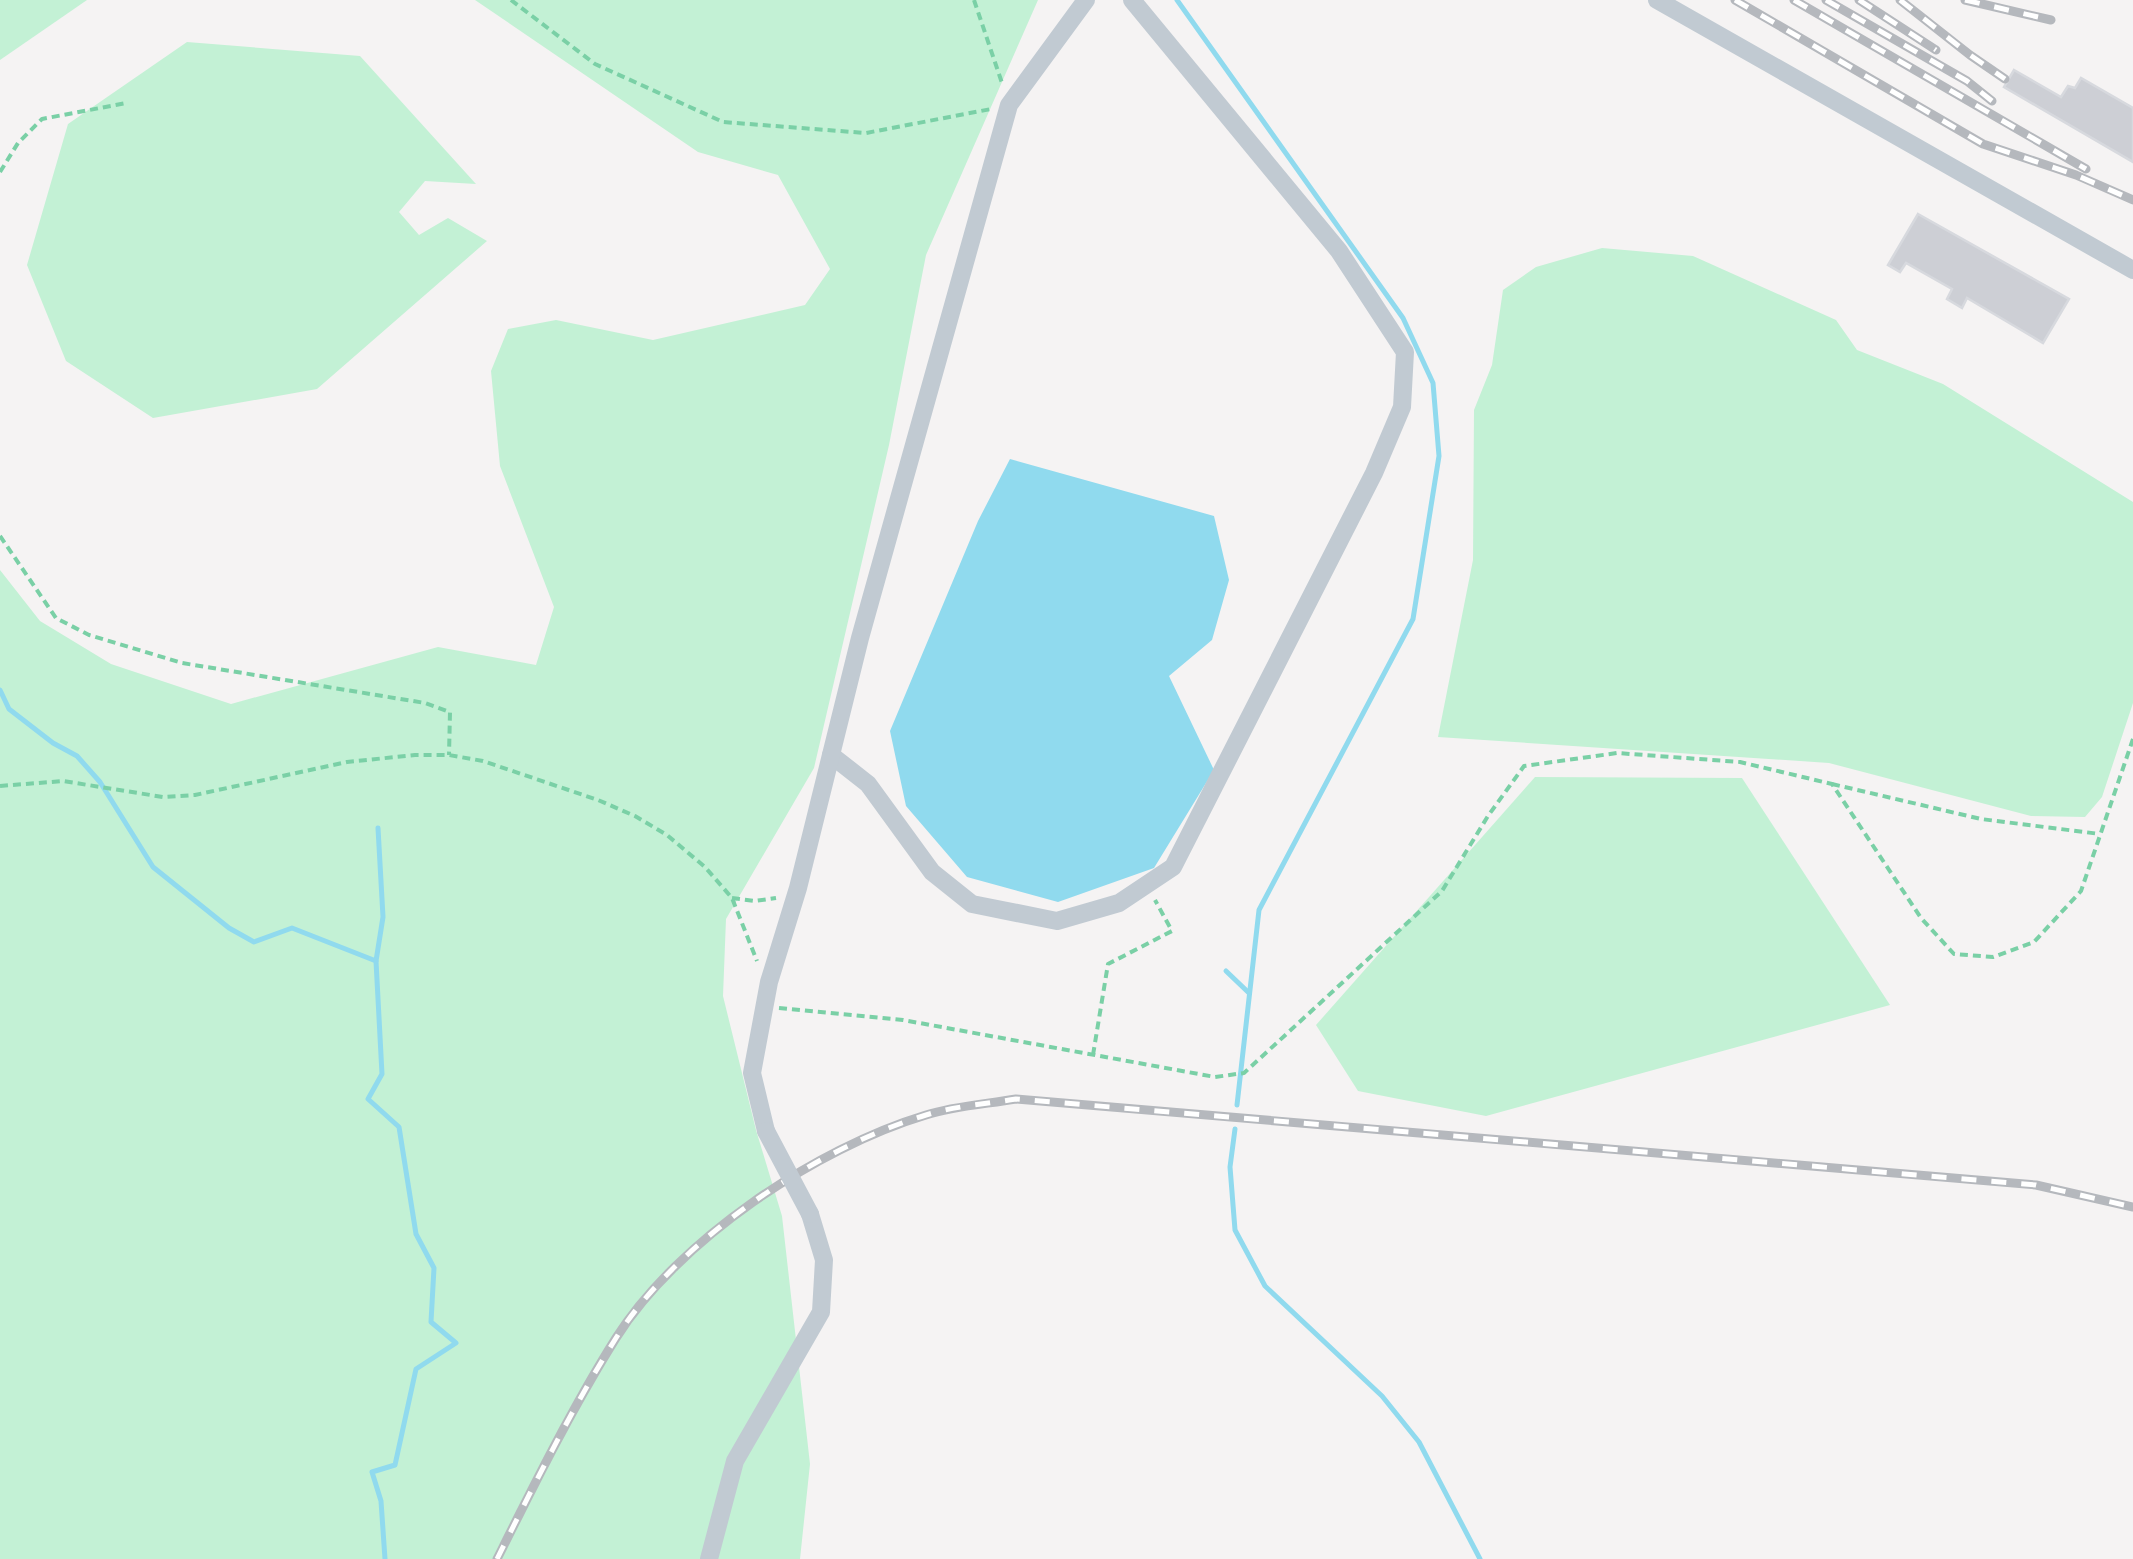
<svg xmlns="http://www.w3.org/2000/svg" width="2133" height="1559" font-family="'Fira Sans Condensed',sans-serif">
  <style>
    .green { fill: #c3f1d5 }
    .water { fill: #90daee }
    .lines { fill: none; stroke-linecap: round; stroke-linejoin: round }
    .stream { stroke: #90daee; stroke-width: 5 }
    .building { fill: #cdcfd5; stroke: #d7d9de; stroke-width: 2.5 }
    .path { stroke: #7ad0a6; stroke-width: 4; stroke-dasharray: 8 5; stroke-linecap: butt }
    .minor { stroke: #c1cad2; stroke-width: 18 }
    .rail-casing { stroke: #b5b8bd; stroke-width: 9 }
    .rail { stroke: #fff; stroke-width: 5; stroke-dasharray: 15; stroke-linecap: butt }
    .minor-bridge { stroke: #c1cad2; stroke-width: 18 }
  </style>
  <rect width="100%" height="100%" fill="#f5f3f3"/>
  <g class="green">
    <path d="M0 0H87L0 60Z"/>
    <path d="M475 0H1038L926 255 889 445 814 768 726 919 723 996 756 1130 782 1216 810 1464 800 1559H0V570L40 621 111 664 231 704 438 647 536 665 554 607 500 466 491 371 508 329 556 320 653 340 805 305 830 269 778 175 698 152Z"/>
    <path d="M187 42 360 56 476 184 425 181 399 212 419 235 448 218 487 241 317 389 153 418 66 361 27 265 68 124Z"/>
    <path d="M1602 248 1693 256 1836 320 1857 350 1943 384 2133 502V703L2102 797 2085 817 2031 816 1829 763 1438 737 1473 560 1474 410 1492 365 1503 290 1536 267Z"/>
    <path d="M1535 777 1742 778 1890 1005 1486 1116 1358 1091 1316 1025Z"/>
  </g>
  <path class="water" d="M1010 459 1214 516 1229 580 1212 640 1169 676 1214 770 1154 868 1058 902 967 877 906 806 890 731 978 521Z"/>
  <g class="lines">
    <g class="stream">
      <path d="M1177 0 1403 318 1433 383 1439 456 1413 619 1259 910 1237 1105"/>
      <path d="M0 690 9 709 53 743 77 756 100 782 153 867 229 928 254 942 292 928 376 961 382 1074 368 1099 399 1127 416 1234 434 1268 431 1322 456 1343 416 1369 395 1465 372 1472 381 1501 385 1559"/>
      <path d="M376 961 383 917 378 828"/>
      <path d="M1226 971 1249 993"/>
      <path d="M1235 1129 1230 1167 1235 1230 1265 1286 1382 1396 1419 1442 1480 1559"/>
    </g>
  </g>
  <g class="building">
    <path d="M2014 70 2061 97 2068 86 2075 88 2081 78 2133 108V162L2004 87Z"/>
    <path d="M1918 214 2069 299 2043 343 1967 298 1962 308 1947 299 1952 289 1906 263 1900 272 1888 265Z"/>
  </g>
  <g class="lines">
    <g class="path">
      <path d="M511 0 595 64 723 122 866 133 991 109"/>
      <path d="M974 0 1003 86"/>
      <path d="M0 172 18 143 42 119 126 103"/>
      <path d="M0 536 56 618 89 635 182 663 425 703 450 712 449 755"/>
      <path d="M1832 784 1981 819 2100 834"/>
      <path d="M0 786 63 781 163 797 195 795 347 762 415 755H449L483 761 598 800 635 816 667 835 705 867 732 898 757 961"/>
      <path d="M732 898 755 901 776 898"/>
      <path d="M779 1008 903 1020 1215 1077 1244 1073 1442 891 1488 816 1524 766 1617 753 1740 762 1832 784 1921 918 1954 954 1993 957 2034 942 2081 891 2133 739"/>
      <path d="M1093 1055 1108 964 1172 931 1155 900"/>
    </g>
    <g class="minor">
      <path d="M1657 0 2133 270"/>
      <path d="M831 755 868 784 932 872 972 904 1057 921 1119 903 1173 867 1374 473 1402 407 1405 352 1339 251 1132 0"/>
      <path d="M766 1131 752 1073 769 982 798 888 860 638 1009 105 1086 0"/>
      <path d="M709 1559 735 1461 821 1312 824 1260 810 1214"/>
    </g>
    <g class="rail-casing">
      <g id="rail">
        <path d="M1735 0 1983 144 2076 175 2133 200"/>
        <path d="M1794 0 2086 169"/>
        <path d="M1826 0 1967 81 1992 101"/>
        <path d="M1859 0 1936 50"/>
        <path d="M1900 0 1970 55 2005 79"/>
        <path d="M1965 0 2051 20"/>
        <path d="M497 1559C534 1485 572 1408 616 1338 678 1240 816 1148 926 1115 954 1106 987 1104 1016 1099L2036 1185 2133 1207"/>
      </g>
    </g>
    <use href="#rail" class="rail"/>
    <path class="minor-bridge" d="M766 1131 810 1214"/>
  </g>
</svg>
